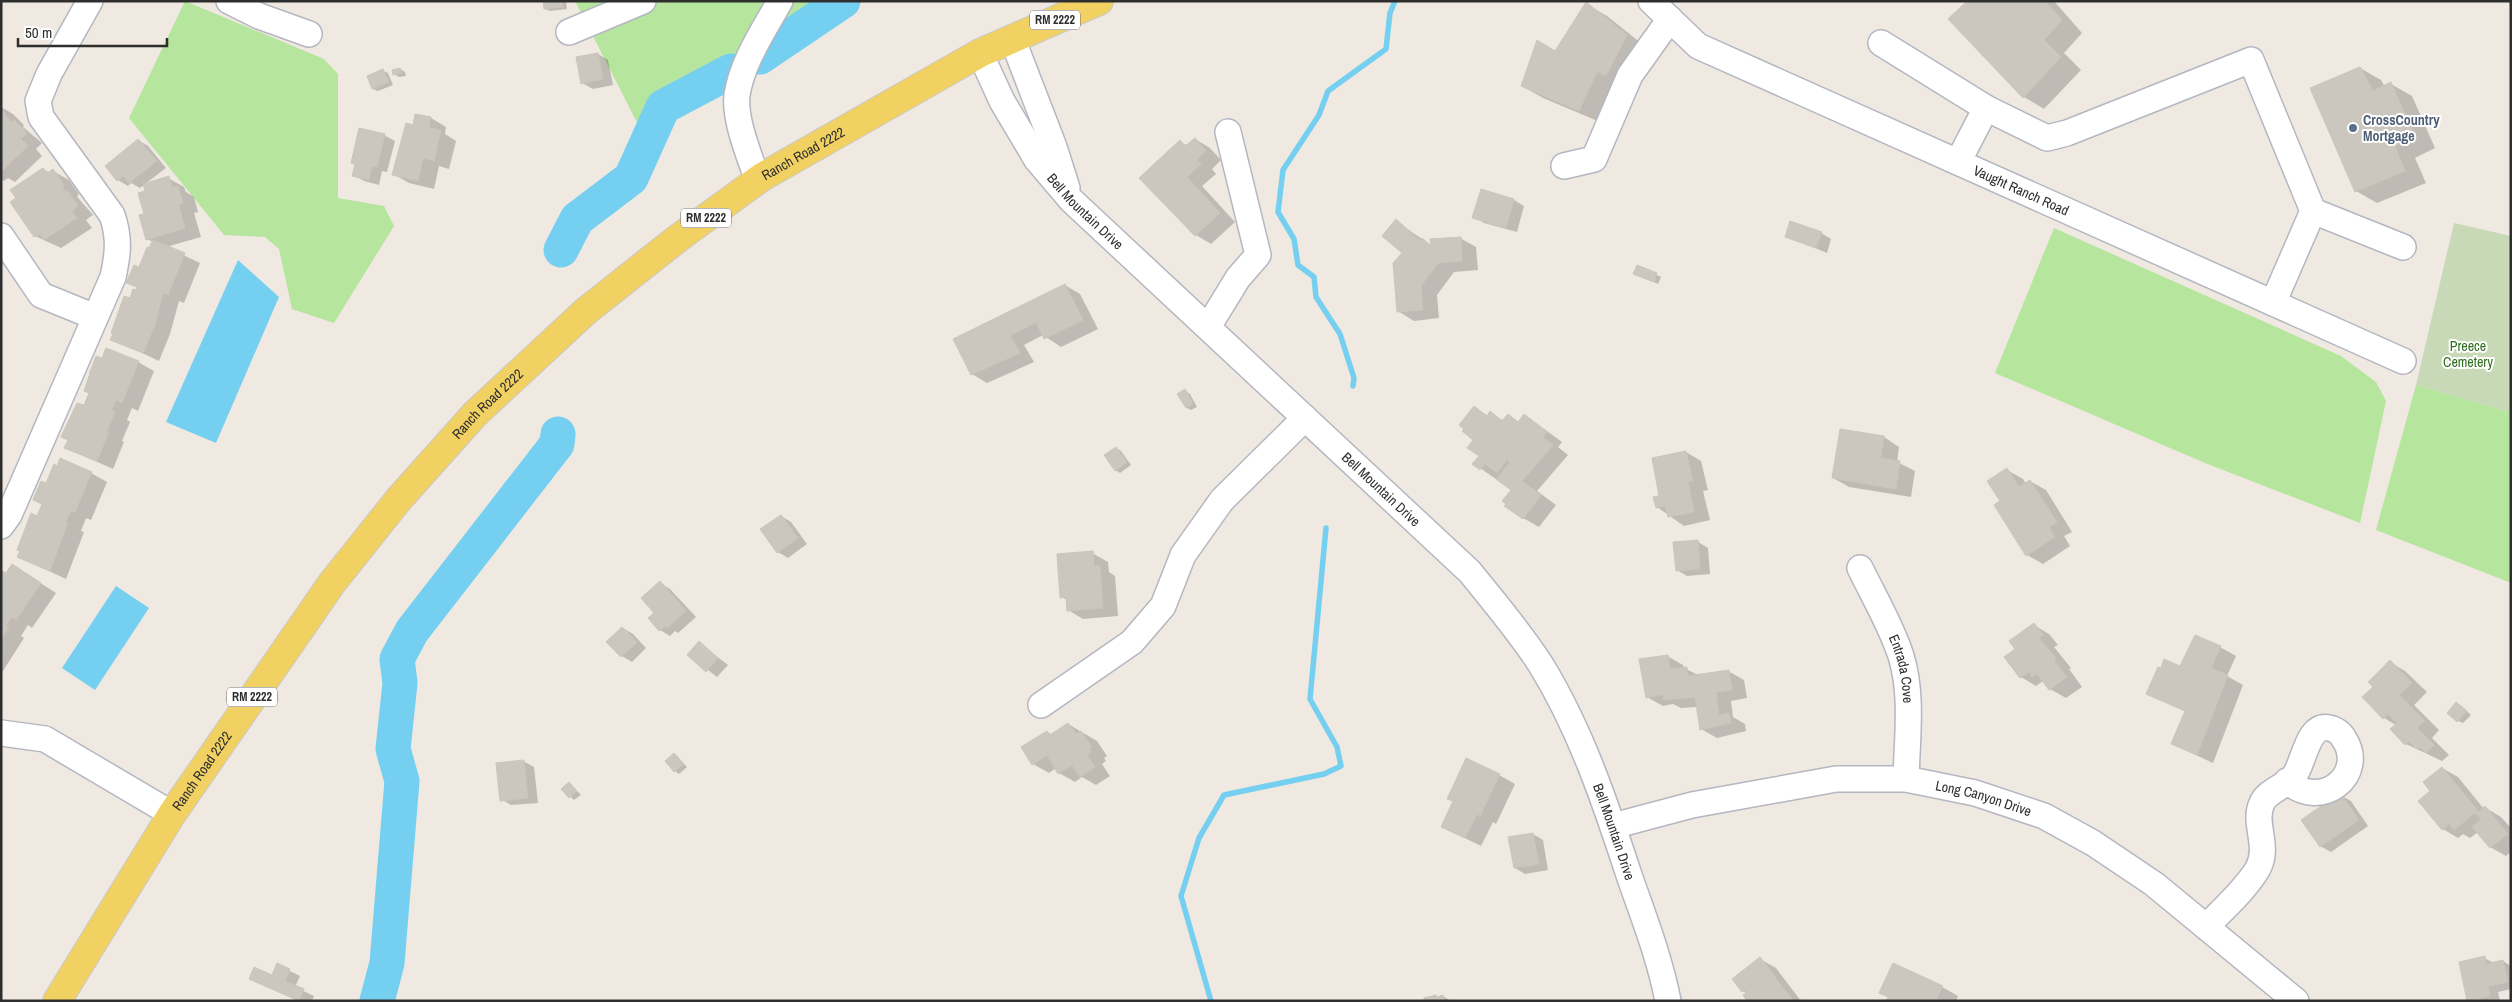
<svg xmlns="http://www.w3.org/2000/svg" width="2512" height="1002" font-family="'Archivo Narrow',sans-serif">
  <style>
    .green { fill: #b6e59e }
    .cemetery { fill: #c8d9b8 }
    .water { fill: #75cff0 }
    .shadow { fill: #0003 }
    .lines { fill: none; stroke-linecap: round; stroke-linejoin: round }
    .stream { stroke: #75cff0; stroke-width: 5.5 }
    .river { stroke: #75cff0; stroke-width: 35 }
    .building { fill: #cbc7bf; stroke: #cbc5ba }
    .minor-casing { stroke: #b4b7c1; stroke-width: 28 }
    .major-casing { stroke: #c9c9c9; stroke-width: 30 }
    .minor { stroke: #fff; stroke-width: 25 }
    .major { stroke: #f2d163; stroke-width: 28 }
    .service-dot { fill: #5c6f8a; stroke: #fff; stroke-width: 2 }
    .labels { text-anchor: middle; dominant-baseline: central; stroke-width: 4; stroke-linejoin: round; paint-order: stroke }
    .shield { fill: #fff; stroke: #6d6d6d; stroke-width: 1 }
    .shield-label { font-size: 12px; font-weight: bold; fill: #2e2e2e }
    .service-label { font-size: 14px; font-weight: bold; fill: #4e5e75; stroke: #fff; text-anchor: start }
    .street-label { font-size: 14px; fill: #2e2e2e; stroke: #fff }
    .park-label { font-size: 14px; fill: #2c6e1b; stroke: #fff }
  </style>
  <rect width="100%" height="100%" fill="#efe9e1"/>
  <g class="green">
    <path d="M185 1 324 59 338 74V198L384 206 394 226 334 323 292 309 279 249 265 237 224 235 129 118Z"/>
    <path d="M575 1H815L645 138Z"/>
    <path d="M2054 228 2341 356 2376 382 2386 401 2360 523 2205 463 1995 373Z"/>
    <path d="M2416 385 2511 412V583L2376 530Z"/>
  </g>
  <path class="cemetery" d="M2454 223 2511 236V412L2416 385Z"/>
  <g class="water">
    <path d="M238 260 279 297 216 443 166 422Z"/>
    <path d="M116 586 149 608 95 690 62 668Z"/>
  </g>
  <g class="shadow">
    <path d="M544 1H566L567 9 550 11 545 9Z"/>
    <path d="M1969 1H2054L2082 33 2064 53 2081 70 2044 109 2024 97Z"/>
    <path d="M1586 4 1607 16 1647 48 1600 122 1543 98 1522 86 1556 52Z"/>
    <path d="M598 54 608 60 613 85 593 89 582 83Z"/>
    <path d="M2360 68 2381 80 2385 87 2391 84 2412 96 2435 148 2415 158 2426 183 2377 203 2356 191Z"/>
    <path d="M400 69 405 72 406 76 399 77 394 74Z"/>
    <path d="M383 71 388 73 393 85 378 91 373 89 368 77Z"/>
    <path d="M1 107 13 114 24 125 23 127 42 143 36 149 42 156 15 182 8 178 4 181 1 179Z"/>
    <path d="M431 118 446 127 445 134 456 141 449 169 439 166 434 189 409 183 393 174 400 147 402 148 414 126Z"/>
    <path d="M384 135 395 141 387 172 382 171 379 185 364 181 354 175Z"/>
    <path d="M1195 139 1210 148 1221 160 1212 169 1216 174 1202 186 1235 222 1211 244 1196 235 1180 142 1188 146Z"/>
    <path d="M138 140 148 146 166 168 145 184 168 178 184 187 186 192 194 197 198 212 194 213 201 237 166 247 200 263 184 303 179 301 170 334 159 361 112 339 117 316 138 288 128 282 140 268 153 242 147 239 144 185 140 188 131 183 128 186 118 180Z"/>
    <path d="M43 169 50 173 53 171 69 180 79 194 77 196 79 199 93 215 86 220 92 228 61 248 35 236 12 202Z"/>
    <path d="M1481 191 1514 200 1524 206 1517 232 1484 223 1474 217Z"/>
    <path d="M1396 221 1432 246 1460 238 1476 247 1478 270 1454 272 1437 295 1439 318 1414 321 1398 311 1403 253Z"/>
    <path d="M1821 233 1831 239 1827 253 1786 236Z"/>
    <path d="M1638 266 1661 277 1658 284 1639 276Z"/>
    <path d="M1065 285 1080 294 1098 329 1061 347 1043 335 1024 345 1034 362 987 383 972 374 954 340Z"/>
    <path d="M96 357 103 360 138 362 154 371 138 411 132 408 127 420 130 422 122 441 124 442 113 469 66 448 90 393 91 375 89 373Z"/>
    <path d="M1185 391 1190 394 1197 407 1191 410 1187 408Z"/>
    <path d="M1474 408 1488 416 1491 413 1504 421 1508 415 1519 422 1525 415 1562 442 1558 447 1568 455 1537 491 1556 505 1539 527 1523 518 1512 490 1474 464 1480 456 1475 440Z"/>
    <path d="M1841 431 1884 437 1899 447 1897 462 1915 471 1911 497 1849 487 1833 478Z"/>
    <path d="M1116 448 1121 451 1131 465 1120 473 1115 470Z"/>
    <path d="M1686 452 1701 461 1708 490 1703 491 1710 520 1684 526 1657 507Z"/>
    <path d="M2007 470 2023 479 2026 484 2030 481 2046 490 2072 532 2064 536 2070 546 2043 564 2027 555 2001 502Z"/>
    <path d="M91 473 107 482 91 520 86 518 81 531 84 532 66 579 19 557 43 505 35 500 47 485Z"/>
    <path d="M781 516 791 522 807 544 788 558 778 552Z"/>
    <path d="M1698 542 1708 548 1710 574 1687 576 1677 570Z"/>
    <path d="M1092 553 1108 562 1109 572 1115 576 1118 616 1083 619 1068 610 1067 600 1061 597Z"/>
    <path d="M12 565 56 593 32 628 28 625 21 636 24 638 1 674V571L6 574Z"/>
    <path d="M660 583 670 589 696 617 678 633 675 631 670 636 660 630 656 613Z"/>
    <path d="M2034 625 2049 634 2058 645 2054 647 2071 668 2069 669 2082 687 2066 698 2050 689 2043 681 2036 686 2021 677 2016 649Z"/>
    <path d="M623 628 633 634 646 648 632 662 622 656Z"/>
    <path d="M699 643 728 665 717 677 689 655Z"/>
    <path d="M2220 647 2236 656 2227 676 2243 685 2213 763 2172 744 2186 712 2148 693 2180 667Z"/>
    <path d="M1667 656 1683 665 1684 668 1700 676 1728 671 1744 680 1747 698 1731 701 1733 717 1745 724 1746 731 1717 738 1701 729 1697 707 1681 708 1673 704 1663 706 1647 697Z"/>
    <path d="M2390 662 2405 671 2427 692 2414 705 2439 730 2432 738 2449 755 2442 761 2406 744 2396 725 2384 718 2375 687Z"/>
    <path d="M2461 706 2471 715 2463 723 2458 721Z"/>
    <path d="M1068 724 1097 741 1107 756 1104 758 1106 761 1102 764 1110 776 1096 785 1082 777 1075 782 1059 773 1056 768 1049 773 1033 764 1047 732 1052 735Z"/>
    <path d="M675 755 687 767 679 774 675 771Z"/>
    <path d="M523 761 534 767 538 803 511 805 501 799Z"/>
    <path d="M2442 768 2458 777 2484 809 2486 808 2501 817 2511 828V852L2506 856 2490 847 2478 832 2470 838 2463 834 2458 838 2443 829 2432 791Z"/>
    <path d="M1499 775 1515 784 1496 824 1493 822 1481 846 1442 827Z"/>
    <path d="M569 783 581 795 574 800 562 789Z"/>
    <path d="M2340 795 2351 801 2368 826 2331 852 2320 846Z"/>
    <path d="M1533 834 1543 840 1548 870 1525 874 1515 868Z"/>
    <path d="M2484 958 2494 963 2503 961 2511 966V989L2498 992 2500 1001H2469Z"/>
    <path d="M1760 959 1776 968 1801 1001H1749L1747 994 1743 991Z"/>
    <path d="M278 965 300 976 295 987 314 996 312 1001H299L272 976Z"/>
    <path d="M1942 987 1958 996 1956 1001H1887Z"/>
    <path d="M1443 996 1451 1001H1426Z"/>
  </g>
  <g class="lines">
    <g class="stream">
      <path d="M1353 386 1354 378 1340 334 1316 297 1314 277 1298 265 1294 239 1278 212 1283 170 1319 115 1328 91 1386 49 1390 13 1395 1"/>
      <path d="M1211 1001 1181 896 1199 838 1224 795 1324 774 1341 766 1337 747 1310 699 1326 528"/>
    </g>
    <g class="river">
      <path d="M760 57 843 1"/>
      <path d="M561 250 577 219 631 178 663 107 731 71"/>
      <path d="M377 1001 387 963 402 781 393 749 400 683 397 659 412 631 557 444 558 434"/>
    </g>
  </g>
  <g class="building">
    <path d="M543 1H562L563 7 544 9Z"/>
    <path d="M1967 1H2045L2062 20 2044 40 2061 57 2023 98 1948 19Z"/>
    <path d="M1586 2 1627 35 1606 76 1597 72 1579 111 1521 86 1537 40 1555 51Z"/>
    <path d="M598 53 603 79 581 84 576 57Z"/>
    <path d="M2360 67 2373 91 2391 82 2415 136 2395 146 2405 171 2355 192 2310 88Z"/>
    <path d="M400 68 401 73 393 75 392 70Z"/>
    <path d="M383 69 389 82 372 89 367 76Z"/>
    <path d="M1 108 12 123 14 120 27 133 21 139 28 146 1 172Z"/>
    <path d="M415 114 431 117 429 128 441 130 434 161 423 158 418 181 392 175 406 123 413 125Z"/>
    <path d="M359 128 385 134 377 167 372 166 369 180 352 176 355 164 351 163Z"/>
    <path d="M1195 138 1206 151 1197 159 1201 164 1187 177 1220 213 1195 236 1139 178 1180 140 1185 146Z"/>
    <path d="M138 139 157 161 129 183 123 176 117 181 105 166Z"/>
    <path d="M43 168 47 173 53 169 64 185 62 186 66 192 68 191 78 206 72 211 77 218 44 240 40 234 34 237 10 202 16 198 10 190Z"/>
    <path d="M169 176 172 188 178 186 183 203 179 205 185 228 146 240 139 215 144 214 138 193 145 191 143 184Z"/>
    <path d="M1481 189 1514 199 1506 228 1472 218Z"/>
    <path d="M1396 219 1420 241 1422 238 1431 246 1430 239 1461 237 1462 261 1438 263 1421 286 1423 310 1397 312 1393 263 1402 253 1382 236Z"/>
    <path d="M1790 221 1822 232 1816 248 1785 237Z"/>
    <path d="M153 240 185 253 168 295 163 293 155 325 143 353 110 340 113 334 111 333 124 296 130 298 133 289 136 290 137 287 126 283 134 265 139 267 147 247 149 248Z"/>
    <path d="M1637 265 1657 273 1654 282 1633 274Z"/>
    <path d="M1065 284 1083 320 1044 339 1036 322 1010 336 1020 353 971 375 953 339Z"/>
    <path d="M106 348 139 361 122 403 116 400 112 410 115 412 107 431 109 432 97 461 64 448 68 440 61 437 77 403 84 405 89 393 84 391 96 356 102 358Z"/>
    <path d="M1185 389 1193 404 1186 408 1177 394Z"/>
    <path d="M1474 406 1487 416 1490 411 1502 421 1508 414 1518 422 1524 414 1547 432 1543 437 1553 445 1522 481 1541 495 1523 519 1504 506 1506 504 1502 501 1511 490 1496 479 1510 462 1507 460 1497 473 1485 464 1480 470 1472 464 1479 456 1467 448 1473 440 1462 431 1464 429 1459 425Z"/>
    <path d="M1840 429 1884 436 1881 458 1900 461 1896 489 1832 478Z"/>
    <path d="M1116 447 1127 462 1115 471 1104 455Z"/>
    <path d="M1686 451 1693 481 1688 482 1694 512 1668 517 1665 506 1656 508 1653 497 1659 496 1652 458Z"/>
    <path d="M60 458 92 472 75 512 71 511 66 521 68 522 50 571 17 557 20 551 17 550 31 513 37 516 42 504 33 500 41 481 46 483 54 464 57 466Z"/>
    <path d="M2007 468 2019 487 2030 480 2057 522 2049 527 2055 537 2026 556 1994 505 2000 501 1987 481Z"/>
    <path d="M781 515 798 538 777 553 760 529Z"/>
    <path d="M1698 540 1700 569 1676 571 1673 542Z"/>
    <path d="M1093 551 1094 566H1100L1103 608 1067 611 1066 597 1060 598 1057 554Z"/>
    <path d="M12 564 41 583 16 620 12 617 6 626 9 628 1 639V570L6 573Z"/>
    <path d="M660 581 686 611 667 628 665 626 659 631 648 618 654 613 641 598Z"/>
    <path d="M2034 623 2043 635 2039 638 2056 658 2054 660 2067 677 2049 690 2037 674 2032 677 2029 672 2020 678 2004 657 2015 649 2009 641Z"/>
    <path d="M622 627 637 642 621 657 606 642Z"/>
    <path d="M2195 635 2221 646 2211 668 2228 675 2197 755 2171 744 2185 711 2146 694 2158 667 2161 668 2164 659 2180 666Z"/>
    <path d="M699 641 718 658 706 672 687 655Z"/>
    <path d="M1668 655 1670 669 1687 667 1688 676 1729 670 1732 690 1716 692 1719 715 1729 713 1731 723 1700 730 1695 697 1664 700 1663 694 1646 698 1639 659Z"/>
    <path d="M2390 660 2412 683 2399 695 2425 721 2417 728 2434 745 2426 753 2420 747 2418 750 2409 741 2405 745 2390 729 2397 723 2388 714 2383 719 2362 697 2373 687 2368 682Z"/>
    <path d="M2456 702 2467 711 2457 722 2447 713Z"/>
    <path d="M1068 723 1076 734 1081 731 1092 747 1089 749 1091 752 1087 755 1095 767 1080 777 1072 765 1058 774 1047 755 1032 765 1021 747 1047 731 1050 735Z"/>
    <path d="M674 753 684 764 674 772 665 761Z"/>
    <path d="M1466 758 1500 774 1480 816 1477 814 1465 838 1441 827 1453 801 1447 799Z"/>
    <path d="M524 760 528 798 500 801 496 763Z"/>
    <path d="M2442 767 2479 812 2485 806 2508 834 2490 848 2472 827 2481 820 2475 813 2454 830 2449 824 2442 830 2418 801 2430 791 2423 782Z"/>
    <path d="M569 782 577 791 569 798 561 789Z"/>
    <path d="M2340 793 2359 820 2320 847 2301 820Z"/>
    <path d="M1533 833 1539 864 1514 868 1508 837Z"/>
    <path d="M2485 956 2486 964 2503 960 2508 982 2488 986 2490 996 2467 1001 2459 962Z"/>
    <path d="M1760 957 1791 998 1792 1001H1747L1743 995 1747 993 1745 990 1742 992 1732 979Z"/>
    <path d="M277 963 290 969 285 981 304 989 299 1001 249 979 254 967 272 975Z"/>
    <path d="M1893 963 1943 986 1936 1001H1886L1888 997 1879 993Z"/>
    <path d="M1436 995 1437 997 1443 995 1445 1001H1424V998Z"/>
  </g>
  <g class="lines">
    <g class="minor-casing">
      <g id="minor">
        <path d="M229 1 259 16 309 34"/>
        <path id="s1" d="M1651 1 1698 46 2403 361"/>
        <path d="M569 32 643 1"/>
        <path d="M1012 38 1054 147 1067 188"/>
        <path d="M1881 43 1986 108 2047 138 2067 133 2251 60 2313 211 2403 247"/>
        <path id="s2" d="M980 53 1002 101 1037 160 1071 200 1470 572C1494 602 1520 632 1541 665 1581 730 1606 805 1630 878 1644 918 1660 959 1668 1001"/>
        <path d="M1958 162 1986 108"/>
        <path d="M1564 166 1594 159 1630 75 1670 19"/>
        <path d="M758 181C750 157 734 120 737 95 742 62 764 30 780 1"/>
        <path d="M1 236 41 295 95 317"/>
        <path d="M2273 303 2313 211"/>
        <path d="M1208 327 1238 278 1258 255 1228 132"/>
        <path d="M1 526 9 515 113 277C118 254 120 238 112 215L41 117 38 101 49 74 90 1"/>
        <path id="s3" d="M1860 568C1874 597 1891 625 1901 656 1913 694 1907 739 1906 779"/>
        <path d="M1041 705 1132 642 1163 606 1183 555 1222 500 1305 418"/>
        <path d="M1 733 45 739 172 814"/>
        <path id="s4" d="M1613 826 1692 805 1836 779H1906L1975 793 2044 816 2093 843 2154 884 2296 1001"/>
        <path d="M2206 927C2223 909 2244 891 2257 870 2271 847 2252 823 2262 803 2267 791 2286 786 2294 776 2304 764 2307 723 2329 728 2335 729 2341 733 2344 739 2367 774 2322 812 2287 781"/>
      </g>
    </g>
    <g class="major-casing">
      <g id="major">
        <path id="s5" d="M57 1001 172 814 332 583 399 499 475 414 586 311 677 239 762 177 980 53 1099 1"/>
      </g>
    </g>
    <use href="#minor" class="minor"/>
    <use href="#major" class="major"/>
  </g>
  <circle class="service-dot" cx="2353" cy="128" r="5"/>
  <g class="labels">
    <g class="shield">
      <rect x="1030" y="10.5" width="50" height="19" rx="4"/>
      <rect x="681" y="208.5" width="50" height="19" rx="4"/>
      <rect x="227" y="687.5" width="50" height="19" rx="4"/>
    </g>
    <g class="shield-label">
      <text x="1055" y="20">RM 2222</text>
      <text x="706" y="218">RM 2222</text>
      <text x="252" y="697">RM 2222</text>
    </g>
    <g class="service-label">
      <text x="2363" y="120">CrossCountry<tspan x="2363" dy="16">Mortgage</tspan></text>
    </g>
    <g class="street-label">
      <text stroke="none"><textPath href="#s5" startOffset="1142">Ranch Road 2222</textPath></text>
      <text stroke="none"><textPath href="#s1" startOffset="419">Vaught Ranch Road</textPath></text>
      <text stroke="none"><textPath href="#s2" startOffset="192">Bell Mountain Drive</textPath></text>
      <text stroke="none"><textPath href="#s5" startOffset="738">Ranch Road 2222</textPath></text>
      <text stroke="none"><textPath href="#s2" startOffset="598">Bell Mountain Drive</textPath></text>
      <text stroke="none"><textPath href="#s3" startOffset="110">Entrada Cove</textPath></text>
      <text stroke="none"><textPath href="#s5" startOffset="272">Ranch Road 2222</textPath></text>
      <text stroke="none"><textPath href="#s4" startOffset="378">Long Canyon Drive</textPath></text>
      <text stroke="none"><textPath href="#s2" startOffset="1019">Bell Mountain Drive</textPath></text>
    </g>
    <g class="park-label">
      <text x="2468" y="346">Preece<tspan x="2468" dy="16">Cemetery</tspan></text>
    </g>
  </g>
  <rect width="2512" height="1002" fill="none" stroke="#2e2e2e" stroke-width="5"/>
  <path d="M18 38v8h149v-8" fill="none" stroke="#2e2e2e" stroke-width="2.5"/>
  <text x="25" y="38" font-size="15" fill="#2e2e2e" stroke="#ffffff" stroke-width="4" paint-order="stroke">50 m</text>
</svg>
